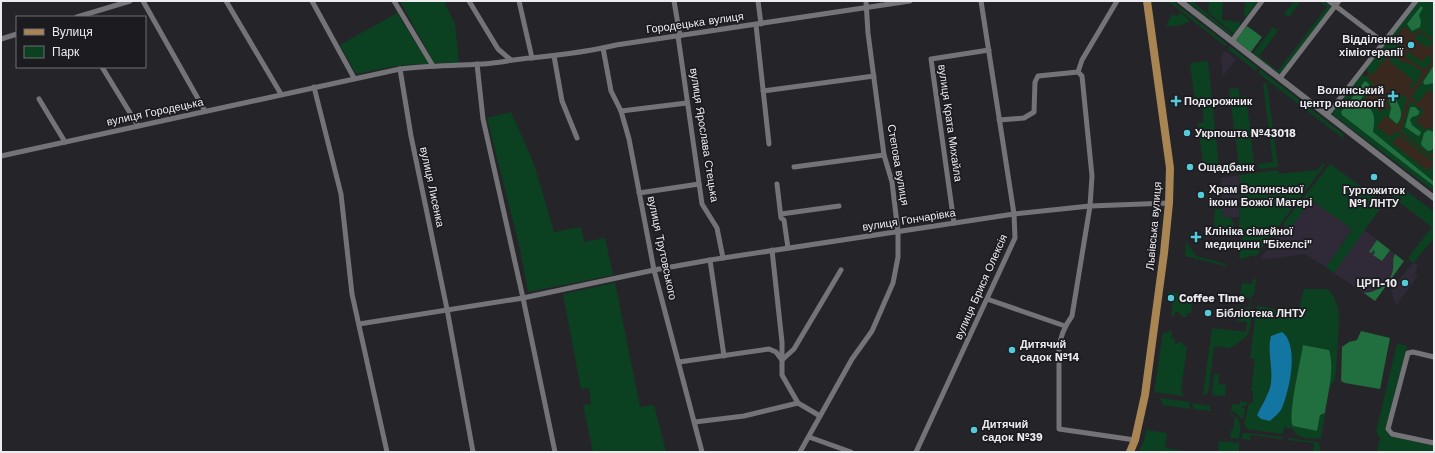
<svg xmlns="http://www.w3.org/2000/svg" width="1435" height="453" font-family="'Work Sans',sans-serif">
  <style>
    .industrial { fill: #302938 }
    .medical { fill: #39281e }
    .green { fill: #0b4121; fill-rule: evenodd }
    .forest { fill: #216e3e }
    .water { fill: #1376a2 }
    .lines { fill: none; stroke-linecap: round; stroke-linejoin: round }
    .minor { stroke: #737378; stroke-width: 5 }
    .tertiary { stroke: #737378; stroke-width: 6 }
    .primary { stroke: #a98554; stroke-width: 8 }
    .poi-dot { fill: #53cbdb; stroke: #1b1b20; stroke-width: 1.5 }
    .labels { text-anchor: middle; dominant-baseline: central; stroke-width: 3.5; stroke-linejoin: round; paint-order: stroke }
    .street-label { font-size: 11px; fill: #ececf0; stroke: #1b1b20 }
    .poi-label { font-size: 11px; font-weight: bold; fill: #ececf0; stroke: #1b1b20; text-anchor: start }
  </style>
  <rect width="100%" height="100%" fill="#252529"/>
  <g class="industrial">
    <path d="M1225 51 1236 59 1223 76 1221 57Z"/>
    <path d="M1240 175 1239 217 1222 218 1221 178Z"/>
    <path d="M1311 200 1352 229 1326 267 1305 254 1278 258 1260 259 1285 225 1290 229Z"/>
    <path d="M1364 230 1404 261 1375 301 1334 273Z"/>
    <path d="M1413 263 1418 265 1415 274 1418 275 1396 306 1391 290Z"/>
  </g>
  <path class="medical" d="M1423 1H1434V188L1337 115Z"/>
  <g class="green">
    <path d="M400 1H444L455 24 459 63H434Z"/>
    <path d="M1168 1H1172L1227 44 1225 46Z"/>
    <path d="M1187 1H1192L1233 35 1232 37Z"/>
    <path d="M1209 1H1223L1222 20 1240 22 1239 27 1234 34 1208 12Z"/>
    <path d="M1245 1H1258L1245 18 1244 15Z"/>
    <path d="M1294 1H1301L1289 17 1284 14Z"/>
    <path d="M1319 1H1324L1332 7 1281 75 1253 54 1273 27 1278 31 1259 56 1278 71 1327 7Z"/>
    <path d="M1418 1H1432L1434 2V40L1419 29 1415 35 1404 26 1394 38 1391 36Z"/>
    <path d="M397 13 429 64C404 63 380 69 356 74L340 45Z"/>
    <path d="M1181 13 1190 21 1181 25 1166 27 1172 14 1177 16Z"/>
    <path d="M1420 32 1433 42 1428 48 1415 39Z"/>
    <path d="M1390 37 1406 50 1404 51 1401 50 1396 58 1403 63 1407 62 1422 72V74L1412 88 1409 87 1413 80 1389 61 1393 53 1391 51 1374 73 1371 74 1367 71V67Z"/>
    <path d="M1230 46 1258 68 1256 71 1228 49Z"/>
    <path d="M1408 52 1422 62 1428 55 1432 59 1427 68H1422L1407 58 1406 56Z"/>
    <path d="M1208 61 1219 168 1204 170 1198 123 1204 122 1202 106 1196 107 1190 65 1191 63Z"/>
    <path d="M1434 63V94L1428 90 1418 103 1412 98 1413 95Z"/>
    <path d="M1261 70 1343 134 1344 139 1258 73Z"/>
    <path d="M1362 75 1368 77 1373 85 1371 89 1364 99 1381 112 1385 108 1388 110 1390 107 1388 105V97L1402 95 1407 97 1399 126 1385 116 1377 127 1391 137 1396 131 1434 160V163L1399 135 1392 143 1428 171 1434 163V191L1333 115 1332 112 1360 76Z"/>
    <path d="M1267 83 1278 167 1259 169 1258 164 1273 162 1263 84Z"/>
    <path d="M1238 88 1240 97 1246 96 1254 163 1245 165 1246 171 1223 174 1222 169 1239 166 1229 89Z"/>
    <path d="M1410 101 1424 111 1416 122 1427 130 1430 127 1434 131V150L1430 155 1401 132Z"/>
    <path d="M511 112 534 164 554 232 581 227 584 242 605 238 613 275 528 292 520 249 487 118Z"/>
    <path d="M1323 164 1325 165 1257 255 1239 259 1243 233 1239 228 1240 175 1278 170 1279 174 1317 170Z"/>
    <path d="M1330 164 1384 203 1334 273 1326 267 1347 237V236L1352 229 1311 200 1290 229 1283 224Z"/>
    <path d="M1401 187 1434 212V238L1413 263 1408 258 1432 227 1393 197Z"/>
    <path d="M1215 209H1222L1223 218 1230 217 1234 224 1233 229H1219L1214 226Z"/>
    <path d="M1186 242 1196 256 1226 264V266L1185 256Z"/>
    <path d="M1253 279H1256L1254 294 1251 296 1250 309 1252 311C1249 336 1251 335 1230 348L1214 346 1209 388 1207 394H1203L1212 328 1246 332 1247 322 1237 321 1239 307 1249 308 1250 298 1240 296 1242 283 1252 284Z"/>
    <path d="M615 283 640 407 654 405 666 452H593L583 405 591 404 589 388 581 389 563 294Z"/>
    <path d="M1304 289H1328L1334 297 1338 308 1339 320 1336 373 1334 382 1329 387 1331 357 1329 350 1303 345 1293 426 1317 431 1320 415 1325 413 1321 438C1313 440 1294 438 1293 429L1284 427 1283 434 1247 429 1244 424 1249 403H1253V391L1251 390 1255 359 1250 358 1257 306 1298 313ZM1291 348C1292 373 1290 405 1270 421L1257 415 1266 397 1271 382Z"/>
    <path d="M1168 292 1193 295 1191 313H1187L1186 317H1182V315L1179 314V312H1175L1174 316H1171L1174 296 1173 294H1168Z"/>
    <path d="M1169 330 1172 331 1171 338 1175 339V344H1178V342L1183 343V346L1187 347 1181 391 1183 394V396L1154 392 1163 332 1168 333Z"/>
    <path d="M1397 344 1407 346 1386 429 1389 436 1434 446V452H1377L1380 438 1376 432Z"/>
    <path d="M1214 374H1219L1218 384 1226 385 1225 396 1212 395Z"/>
    <path d="M1160 398 1189 402 1190 409 1163 405Z"/>
    <path d="M1240 401 1247 402 1246 406H1242V408H1245L1244 416 1242 419 1236 413 1231 410 1232 404 1240 405Z"/>
    <path d="M1192 403 1210 406 1211 411 1194 409Z"/>
    <path d="M1231 413C1242 420 1241 427 1239 439L1230 438 1231 430H1233L1235 416 1231 415Z"/>
    <path d="M1146 430 1167 433 1165 448 1193 452H1139L1144 441Z"/>
    <path d="M1245 433 1283 437 1282 439 1251 435 1250 440 1242 439V434Z"/>
    <path d="M1288 438 1318 442 1320 446V452H1313L1314 443 1288 440Z"/>
    <path d="M1219 441 1239 443V452H1218Z"/>
  </g>
  <g class="forest">
    <path d="M1421 6 1423 8 1419 15 1421 22 1420 27 1412 31 1407 24Z"/>
    <path d="M1247 26 1262 37 1251 52 1235 40Z"/>
    <path d="M1434 65V83L1425 85 1423 82Z"/>
    <path d="M1365 81 1369 84V86L1361 99C1374 111 1376 115 1373 132L1434 182V186L1342 115 1341 112Z"/>
    <path d="M1391 98H1395C1400 107 1405 115 1397 124L1389 117 1391 108 1389 100Z"/>
    <path d="M1411 107H1415L1419 111V114L1416 116 1412 117 1410 120 1412 125 1421 132 1420 135 1418 136 1405 127 1410 108Z"/>
    <path d="M1428 130 1434 132V146L1432 150 1428 151 1423 147 1421 144 1424 133Z"/>
    <path d="M1377 240 1390 250 1382 261 1373 255 1375 252 1374 250 1371 253 1369 252Z"/>
    <path d="M1395 254 1404 261 1375 301 1364 293C1377 292 1391 284 1393 269 1394 262 1392 261 1395 254Z"/>
    <path d="M1361 331 1390 338 1380 389 1345 383 1341 381 1342 347 1349 342 1357 340Z"/>
    <path d="M1303 345 1329 350C1335 369 1328 393 1325 413L1320 415 1317 431 1293 426C1287 417 1301 360 1303 345Z"/>
  </g>
  <path class="water" d="M1282 332C1300 345 1289 393 1281 410 1278 414 1273 418 1270 421L1261 419 1257 415C1262 405 1269 394 1271 383 1273 367 1267 351 1271 336Z"/>
  <g class="lines">
    <g class="minor">
      <path d="M143 1 205 111"/>
      <path d="M226 1 281 94"/>
      <path d="M312 1 354 78"/>
      <path d="M394 1 433 66"/>
      <path d="M469 1 498 49 511 60"/>
      <path d="M519 1 532 58"/>
      <path d="M674 1 680 36"/>
      <path d="M758 1 761 24"/>
      <path d="M1117 1 1082 60 1078 72 1082 76 1092 176 1090 206 1072 316C1064 327 1060 336 1059 349V429L1135 440"/>
      <path d="M1329 1 1383 42"/>
      <path d="M77 17 130 1"/>
      <path d="M756 25 769 144"/>
      <path d="M678 36 702 204 717 228 723 258"/>
      <path d="M1 39 17 34"/>
      <path d="M1232 41 1262 1"/>
      <path d="M603 48 611 91 621 111 629 139 654 270 702 452"/>
      <path d="M554 56 562 101 577 138"/>
      <path d="M477 64 483 119 523 298 555 452"/>
      <path d="M102 67 138 126"/>
      <path d="M400 69 411 136 447 309 473 452"/>
      <path d="M1280 78 1339 1"/>
      <path d="M314 87 341 194 352 294 387 452"/>
      <path d="M763 91 874 76"/>
      <path d="M39 99 65 142"/>
      <path d="M621 111 687 103"/>
      <path d="M1327 115 1416 1"/>
      <path d="M999 120 1024 118 1034 112 1035 82 1038 76 1078 72"/>
      <path d="M1 156 400 69C427 65 455 66 482 64 499 63 515 59 531 58 560 55 588 52 616 45L910 1"/>
      <path d="M794 167 884 155"/>
      <path d="M777 184 781 218 784 220 788 248"/>
      <path d="M639 193 699 184"/>
      <path d="M781 214 839 206"/>
      <path d="M954 223 931 59 989 50"/>
      <path d="M772 250 782 342V375L798 403 820 416"/>
      <path d="M710 260 724 356"/>
      <path d="M987 299 1065 326"/>
      <path d="M359 324 523 298 654 270 710 260 1014 214 1090 206 1169 203"/>
      <path d="M1434 357 1413 352 1408 353 1388 429 1392 434 1434 443"/>
      <path d="M782 360 794 349 841 270"/>
      <path d="M679 362 769 349 776 352 782 360"/>
      <path d="M695 422 744 416 798 403"/>
      <path d="M809 437 851 452"/>
      <path d="M800 452 852 359 872 331 893 283 898 257V232L892 182 884 155 868 33 866 1"/>
      <path d="M916 452 1015 238 1014 214 981 1"/>
    </g>
    <path class="tertiary" d="M1180 1 1434 198"/>
    <path class="primary" d="M1130 452 1135 440 1145 395 1164 253 1169 203 1170 168 1147 1"/>
  </g>
  <g class="poi-dot">
    <circle cx="1411" cy="45" r="4"/>
    <path d="M1391 90h4v4h4v4h-4v4h-4v-4h-4v-4h4z"/>
    <path d="M1174 95h4v4h4v4h-4v4h-4v-4h-4v-4h4z"/>
    <circle cx="1187" cy="133" r="4"/>
    <circle cx="1190" cy="167" r="4"/>
    <circle cx="1374" cy="177" r="4"/>
    <circle cx="1201" cy="195" r="4"/>
    <path d="M1194 231h4v4h4v4h-4v4h-4v-4h-4v-4h4z"/>
    <circle cx="1405" cy="283" r="4"/>
    <circle cx="1171" cy="298" r="4"/>
    <circle cx="1208" cy="313" r="4"/>
    <circle cx="1012" cy="350" r="4"/>
    <circle cx="974" cy="430" r="4"/>
  </g>
  <g class="labels">
    <g class="street-label">
      <text transform="translate(695 23) rotate(-8)">Городецька вулиця</text>
      <text transform="translate(155 112) rotate(-12)">вулиця Городецька</text>
      <text transform="translate(950 123) rotate(82)">вулиця Крата Михайла</text>
      <text transform="translate(704 135) rotate(81)">вулиця Ярослава Стецька</text>
      <text transform="translate(898 165) rotate(80)">Степова вулиця</text>
      <text transform="translate(432 187) rotate(78)">вулиця Лисенка</text>
      <text transform="translate(909 220) rotate(-9)">вулиця Гончарівка</text>
      <text transform="translate(1154 226) rotate(-85)">Львівська вулиця</text>
      <text transform="translate(662 248) rotate(78)">вулиця Трутовського</text>
      <text transform="translate(981 287) rotate(-66)">вулиця Брися Олексія</text>
    </g>
    <g class="poi-label">
      <text x="1403" y="39" text-anchor="end">Відділення<tspan x="1403" dy="13">хіміотерапії</tspan></text>
      <text x="1384" y="90" text-anchor="end">Волинський<tspan x="1384" dy="13">центр онкології</tspan></text>
      <text x="1184" y="101">Подорожник</text>
      <text x="1195" y="133">Укрпошта №43018</text>
      <text x="1198" y="167">Ощадбанк</text>
      <text x="1209" y="189">Храм Волинської<tspan x="1209" dy="13">ікони Божої Матері</tspan></text>
      <text x="1374" y="190" text-anchor="middle">Гуртожиток<tspan x="1374" dy="13">№1 ЛНТУ</tspan></text>
      <text x="1205" y="231">Клініка сімейної<tspan x="1205" dy="13">медицини "Біхелсі"</tspan></text>
      <text x="1397" y="283" text-anchor="end">ЦРП-10</text>
      <text x="1179" y="298">Coffee Time</text>
      <text x="1216" y="313">Бібліотека ЛНТУ</text>
      <text x="1020" y="344">Дитячий<tspan x="1020" dy="13">садок №14</tspan></text>
      <text x="982" y="424">Дитячий<tspan x="982" dy="13">садок №39</tspan></text>
    </g>
  </g>
  <rect width="1435" height="453" fill="none" stroke="#ececf0" stroke-width="4"/>
  <rect x="16" y="16" width="130" height="52" fill="#1b1b20" stroke="#6f6f73"/>
  <rect x="24" y="29" width="20" height="6" fill="#a98554" stroke="#6f6f73"/>
  <text x="52" y="36" font-size="12" fill="#ececf0">Вулиця</text>
  <rect x="24" y="46" width="20" height="12" fill="#0b4121" stroke="#6f6f73"/>
  <text x="52" y="56" font-size="12" fill="#ececf0">Парк</text>
</svg>
